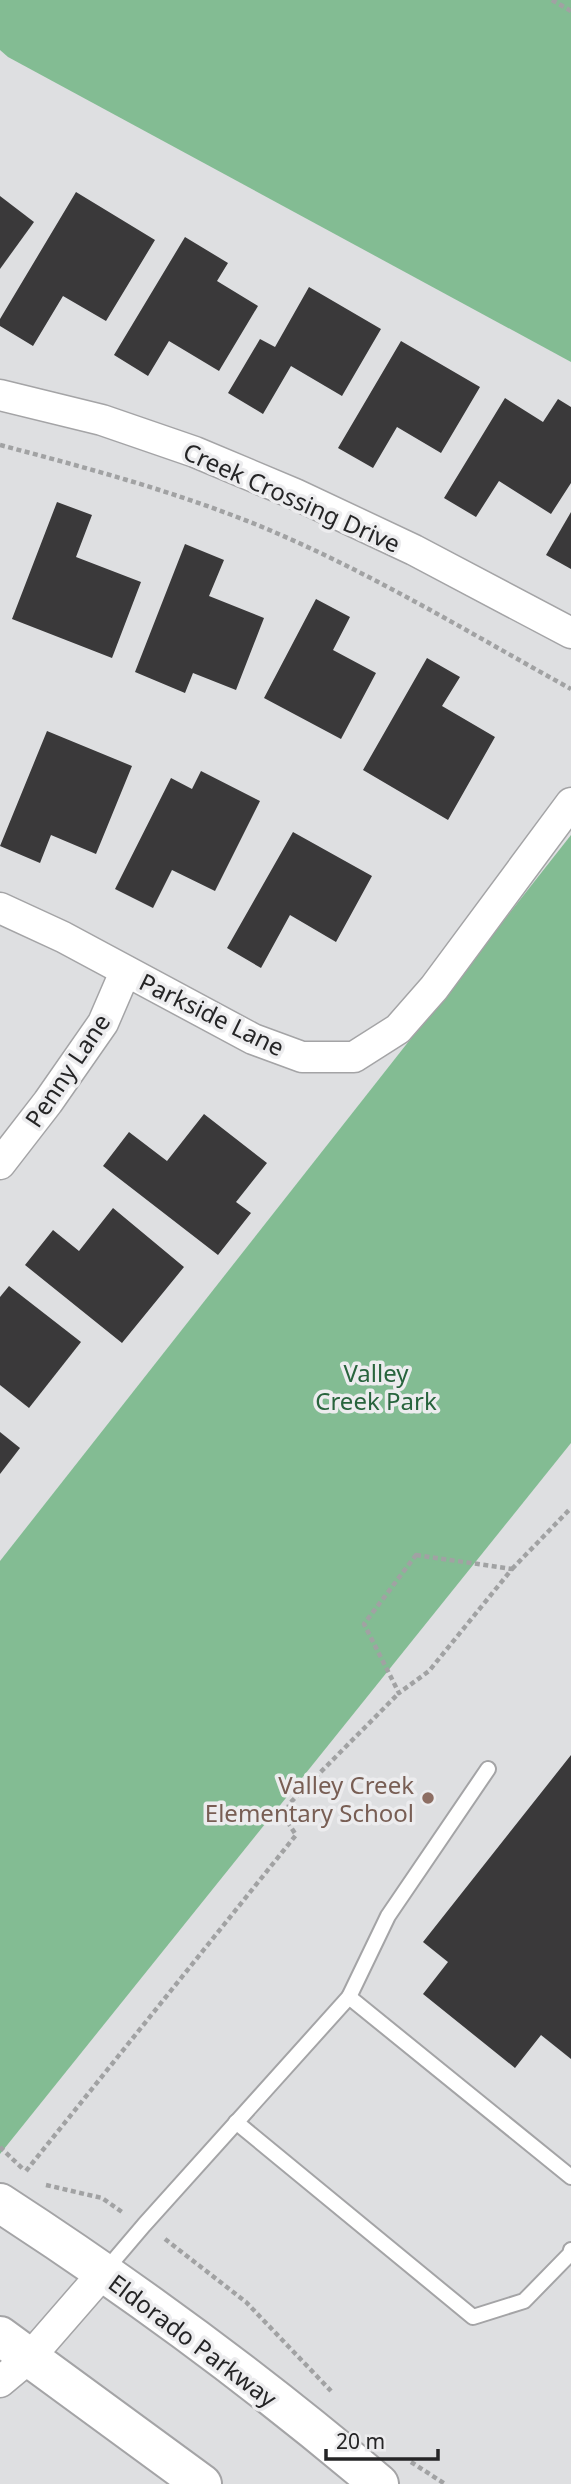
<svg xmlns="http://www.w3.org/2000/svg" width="571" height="2484" font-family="'Noto Sans',sans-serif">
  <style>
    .green { fill: #83bc93 }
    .building { fill: #3a393a }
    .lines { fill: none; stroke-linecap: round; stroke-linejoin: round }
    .service-casing { stroke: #a4a4a6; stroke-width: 18 }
    .minor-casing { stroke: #a4a4a6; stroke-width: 33 }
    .primary-casing { stroke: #a4a4a6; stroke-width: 42 }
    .path { stroke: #a1a2a3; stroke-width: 4.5; stroke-dasharray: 5 3.5; stroke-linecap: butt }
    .service { stroke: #fff; stroke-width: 14 }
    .minor { stroke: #fff; stroke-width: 30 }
    .primary { stroke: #fff; stroke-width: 38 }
    .education-dot { fill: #8d6e63; stroke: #ececee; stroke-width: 2.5 }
    .labels { text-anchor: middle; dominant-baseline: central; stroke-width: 7; stroke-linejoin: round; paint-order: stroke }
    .street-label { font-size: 24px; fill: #252526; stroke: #ececee }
    .park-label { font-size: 24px; fill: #28643d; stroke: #ececee }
    .education-label { font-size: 24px; fill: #785e54; stroke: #ececee; text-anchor: end }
  </style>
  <rect width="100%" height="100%" fill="#dedfe1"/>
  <g class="green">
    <path d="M0 0H571V362L8 57 0 50Z"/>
    <path d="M571 835V1443L0 2154V1561Z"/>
  </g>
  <g class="building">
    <path d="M76 192 155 240 106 321 63 296 33 346 0 326V319Z"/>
    <path d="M0 196 34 222 0 269Z"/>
    <path d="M185 237 228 263 217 281 258 306 219 371 169 341 148 376 114 355Z"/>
    <path d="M309 287 381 329 342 396 291 366 263 414 228 393 260 339 275 347Z"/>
    <path d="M401 341 480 387 441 453 397 427 373 468 338 448Z"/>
    <path d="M505 398 543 422 558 399 571 407V483L551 514 499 481 476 517 444 498Z"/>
    <path d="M57 502 92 515 76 557 141 582 112 658 12 619Z"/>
    <path d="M571 512V569L546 555Z"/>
    <path d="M185 544 224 560 209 596 264 618 236 690 193 673 185 693 135 672Z"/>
    <path d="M316 599 350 617 333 650 376 673 341 739 264 698Z"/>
    <path d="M427 658 460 677 442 706 495 737 448 820 363 770Z"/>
    <path d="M47 731 132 766 96 854 51 835 40 863 0 846Z"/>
    <path d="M201 771 260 801 215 891 172 870 153 908 115 889 171 778 192 789Z"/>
    <path d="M293 832 372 876 336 942 290 915 261 968 227 948Z"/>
    <path d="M204 1114 267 1163 236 1202 251 1213 218 1255 103 1166 129 1132 167 1161Z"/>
    <path d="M113 1208 184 1267 122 1343 25 1265 53 1230 79 1251Z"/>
    <path d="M9 1286 81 1342 29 1408 0 1385V1297Z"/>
    <path d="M0 1432 20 1448 0 1474Z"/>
    <path d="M571 1755V2059L541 2035 515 2068 423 1994 448 1962 423 1942Z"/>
  </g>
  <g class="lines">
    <g class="service-casing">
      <g id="service">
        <path d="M349 1997 388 1916 488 1769"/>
        <path d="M236 2122 473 2317 524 2301 570 2254 571 2250"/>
        <path d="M104 2272 144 2225 349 1997 571 2177"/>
      </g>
    </g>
    <g class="minor-casing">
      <g id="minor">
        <path d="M0 395 102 420 195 452 295 494 414 550 571 633"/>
        <path d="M0 908 63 937 253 1039 302 1057H354L398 1029 434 988 571 803"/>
        <path d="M0 1164 48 1102 103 1023 125 972"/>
        <path d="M0 2382 30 2357 103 2273"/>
      </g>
    </g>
    <g class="primary-casing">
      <g id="primary">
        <path d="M0 2203C131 2288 260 2383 379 2484"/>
        <path d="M0 2336 202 2484"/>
      </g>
    </g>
    <g class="path">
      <path d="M552 0 571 11"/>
      <path d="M0 445C84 467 169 490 250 522 362 567 466 631 571 689"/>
      <path d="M416 1555 512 1569 429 1671 399 1693 364 1624Z"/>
      <path d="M512 1569 571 1508"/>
      <path d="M0 2147 24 2170"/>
      <path d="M26 2171 296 1835 287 1821 289 1804 399 1693"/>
      <path d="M46 2185 102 2198 122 2212"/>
      <path d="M165 2239 246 2302 331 2391"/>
      <path d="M411 2462 445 2484"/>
    </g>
    <use href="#service" class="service"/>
    <use href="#minor" class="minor"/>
    <use href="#primary" class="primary"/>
  </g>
  <circle class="education-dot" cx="428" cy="1798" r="7"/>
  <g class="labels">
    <g class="street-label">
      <text transform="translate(292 497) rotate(24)">Creek Crossing Drive</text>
      <text transform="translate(212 1014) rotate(26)">Parkside Lane</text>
      <text transform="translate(67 1070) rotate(-56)">Penny Lane</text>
      <text transform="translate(193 2340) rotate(37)">Eldorado Parkway</text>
    </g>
    <g class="park-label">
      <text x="376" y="1372">Valley<tspan x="376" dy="28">Creek Park</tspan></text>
    </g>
    <g class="education-label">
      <text x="414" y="1784">Valley Creek<tspan x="414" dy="28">Elementary School</tspan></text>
    </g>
  </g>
  <path d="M326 2449v10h112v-10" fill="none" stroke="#252526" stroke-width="3.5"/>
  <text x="336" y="2449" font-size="21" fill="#252526" stroke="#ececee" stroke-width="5" paint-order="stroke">20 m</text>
</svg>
